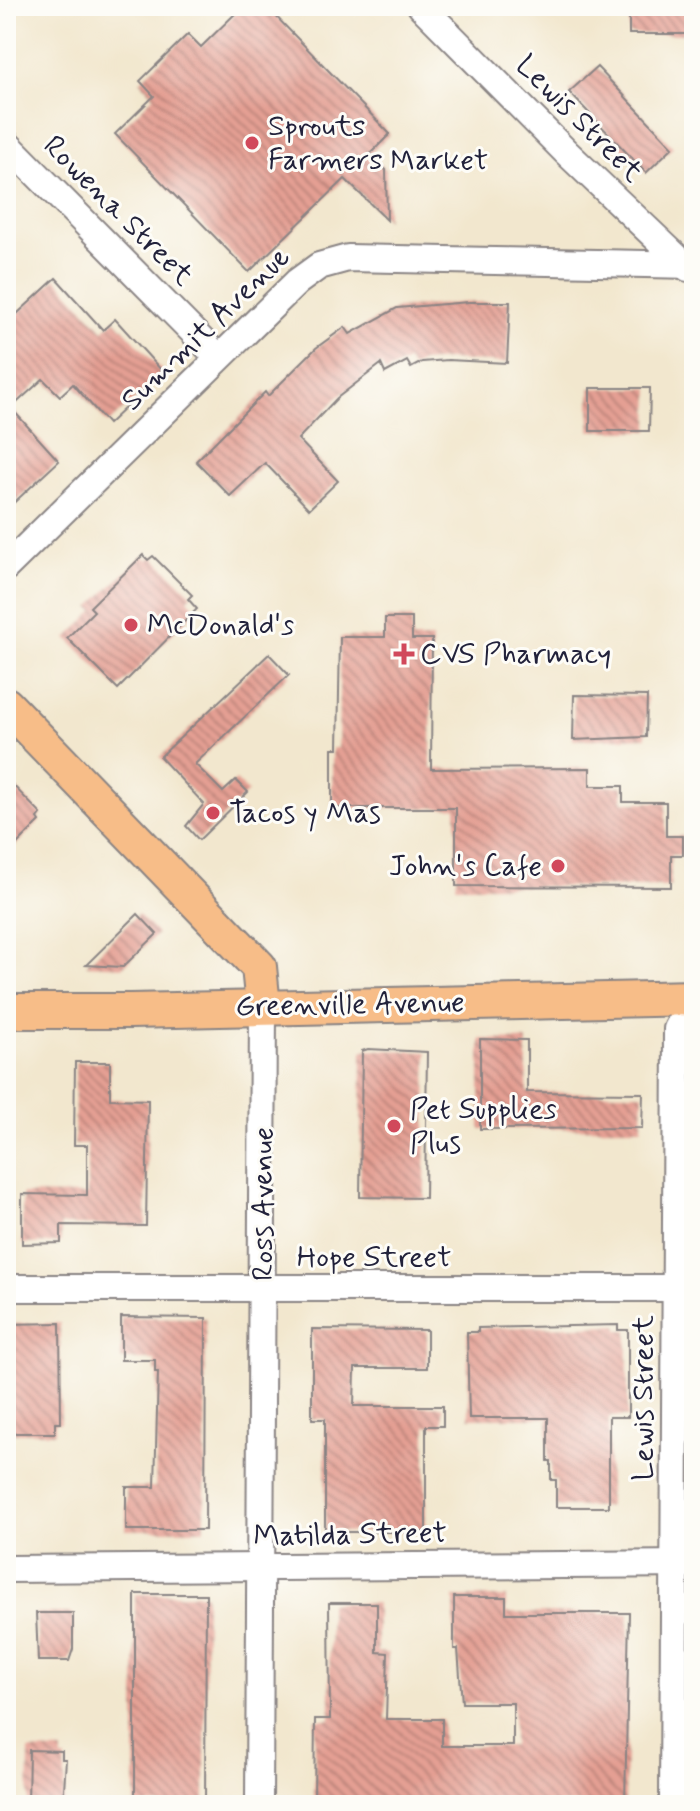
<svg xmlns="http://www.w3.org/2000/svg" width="700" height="1811" font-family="Mynerve,sans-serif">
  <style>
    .building { fill: url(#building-back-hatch) }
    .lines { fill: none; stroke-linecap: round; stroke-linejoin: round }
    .minor-casing { stroke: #8a8484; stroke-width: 30 }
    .major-casing { stroke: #8a8484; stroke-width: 38 }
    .minor { stroke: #fff; stroke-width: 26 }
    .major { stroke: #f7bd88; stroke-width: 34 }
    .poi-dot { fill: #d1495b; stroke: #fdfcf7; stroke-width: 3 }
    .labels { text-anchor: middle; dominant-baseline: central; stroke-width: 6; stroke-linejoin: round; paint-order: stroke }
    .street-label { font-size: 30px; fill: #22223b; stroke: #fdfcf7 }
    .poi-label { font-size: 30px; fill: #22223b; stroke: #fdfcf7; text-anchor: start }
  </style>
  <defs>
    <pattern id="building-back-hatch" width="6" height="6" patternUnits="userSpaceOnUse" patternTransform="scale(2)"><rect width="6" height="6" fill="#e49f93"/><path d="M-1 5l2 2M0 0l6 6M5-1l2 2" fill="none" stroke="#b88179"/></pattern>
  </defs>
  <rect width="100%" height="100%" fill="#fdfcf7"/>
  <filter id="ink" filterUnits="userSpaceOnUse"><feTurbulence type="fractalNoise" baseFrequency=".0125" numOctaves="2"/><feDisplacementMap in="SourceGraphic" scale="16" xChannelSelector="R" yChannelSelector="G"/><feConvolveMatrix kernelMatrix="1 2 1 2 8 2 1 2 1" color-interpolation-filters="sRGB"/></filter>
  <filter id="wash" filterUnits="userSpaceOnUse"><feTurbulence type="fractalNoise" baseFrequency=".006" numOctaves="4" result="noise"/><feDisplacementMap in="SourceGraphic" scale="32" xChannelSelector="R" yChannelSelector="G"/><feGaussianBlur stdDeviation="1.8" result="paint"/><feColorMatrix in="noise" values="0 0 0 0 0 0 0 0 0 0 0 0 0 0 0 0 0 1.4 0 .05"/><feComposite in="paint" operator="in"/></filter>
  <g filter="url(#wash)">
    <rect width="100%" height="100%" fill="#f2e7ce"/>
    <g id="blocks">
      <g class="building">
        <path d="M243 6H266L390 134 370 154 386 170 387 220 345 179 249 272 115 134 154 96 140 81 188 34 201 47Z"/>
        <rect x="629" y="6" width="65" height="28"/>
        <path d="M597 67 673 147 646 173 569 92Z"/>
        <path d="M56 278 103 330 115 319 163 372 108 424 73 384 60 396 43 379 11 408 59 461 6 510V324Z"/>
        <path d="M469 302H510L507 363 448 360 422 362 411 368 407 361 385 373 381 364 337 398 298 439 338 481 309 509 265 463 230 496 196 461 265 392 268 396 316 348 345 327 350 334 397 308Z"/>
        <path d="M590 388H650L649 431H590Z"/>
        <path d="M143 555 148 560 153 556 192 595 188 599 197 609 118 689 67 638 94 611 90 607Z"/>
        <path d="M385 618H412V639H432L431 769 590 768V786H623V802H666V836H683V855H671V887L456 886V808H332V748H338L340 637H385Z"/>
        <path d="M269 654 289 675 195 764 223 792 236 780 248 792 199 840 186 826 204 804 160 757Z"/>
        <path d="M574 695 647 696 646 737 573 740Z"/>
        <path d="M6 778 41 814 38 818 40 821 6 855Z"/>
        <path d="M138 914 157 934 123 967 86 965Z"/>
        <path d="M480 1039 527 1040V1092L643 1093 642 1128 480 1129Z"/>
        <path d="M368 1049 427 1052 425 1198 360 1197 362 1051Z"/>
        <path d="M75 1062H110V1099L148 1100 146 1226 61 1225V1243L22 1244V1194L87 1195V1145H74Z"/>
        <path d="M121 1317 206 1318 205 1530H126V1487H155L158 1372H155V1360H121Z"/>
        <path d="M60 1323 61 1423H55V1433H6V1324Z"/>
        <path d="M618 1325V1330H628V1417H609V1507H556V1480H551V1461H548V1418H469L467 1332H478V1328Z"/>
        <path d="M312 1329 427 1330V1368H355L354 1406H443V1426H426V1532H325V1419H312Z"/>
        <path d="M135 1594H206L205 1805H135Z"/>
        <path d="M454 1597H506V1613H629L625 1804 314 1803 315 1719H330L329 1603H377V1652L388 1653 386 1719H442V1746H513V1703H462L458 1649H454Z"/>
        <path d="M36 1613H73V1649L69 1661H38Z"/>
        <path d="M29 1750 62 1751V1759H66L63 1805H28Z"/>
      </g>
    </g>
  </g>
  <g filter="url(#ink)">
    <use href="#blocks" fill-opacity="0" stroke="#8a8484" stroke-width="2"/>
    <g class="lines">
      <g class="minor-casing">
        <g id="minor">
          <path d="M421 6 567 153 688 268"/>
          <path d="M6 143 218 357"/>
          <path d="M6 567 297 282 319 266 348 258 694 265"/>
          <path d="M6 1288H694"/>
          <path d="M6 1569 694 1564"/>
          <path d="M259 1805 263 1006"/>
          <path d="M673 1805 677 1029 694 996"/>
        </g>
      </g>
      <g class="major-casing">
        <g id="major">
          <path d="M6 705 259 967 263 1006"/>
          <path d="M6 1011H130L694 998"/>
        </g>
      </g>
      <use href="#minor" class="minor"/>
      <use href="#major" class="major"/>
    </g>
  </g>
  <g class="poi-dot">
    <circle cx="252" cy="143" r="8"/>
    <circle cx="131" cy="625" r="8"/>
    <path d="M400 642h8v8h8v8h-8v8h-8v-8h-8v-8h8z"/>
    <circle cx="213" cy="813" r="8"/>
    <circle cx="558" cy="866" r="8"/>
    <circle cx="394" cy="1126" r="8"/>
  </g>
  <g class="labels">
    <g class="street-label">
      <text transform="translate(579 119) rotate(45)">Lewis Street</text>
      <text transform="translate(118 211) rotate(45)">Rowena Street</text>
      <text transform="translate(206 329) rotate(-44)">Summit Avenue</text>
      <text transform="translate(350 1005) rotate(-1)">Greenville Avenue</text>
      <text transform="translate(263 1204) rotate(-90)">Ross Avenue</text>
      <text x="374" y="1257">Hope Street</text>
      <text transform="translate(643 1398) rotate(-90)">Lewis Street</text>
      <text transform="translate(350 1535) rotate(-1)">Matilda Street</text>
    </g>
    <g class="poi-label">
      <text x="268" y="126">Sprouts<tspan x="268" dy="34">Farmers Market</tspan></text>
      <text x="147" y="625">McDonald's</text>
      <text x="420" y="654">CVS Pharmacy</text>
      <text x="229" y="813">Tacos y Mas</text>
      <text x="542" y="866" text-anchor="end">John's Cafe</text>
      <text x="410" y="1109">Pet Supplies<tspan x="410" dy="34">Plus</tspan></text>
    </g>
  </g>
  <rect width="700" height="1811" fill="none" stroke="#fdfcf7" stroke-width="32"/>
</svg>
